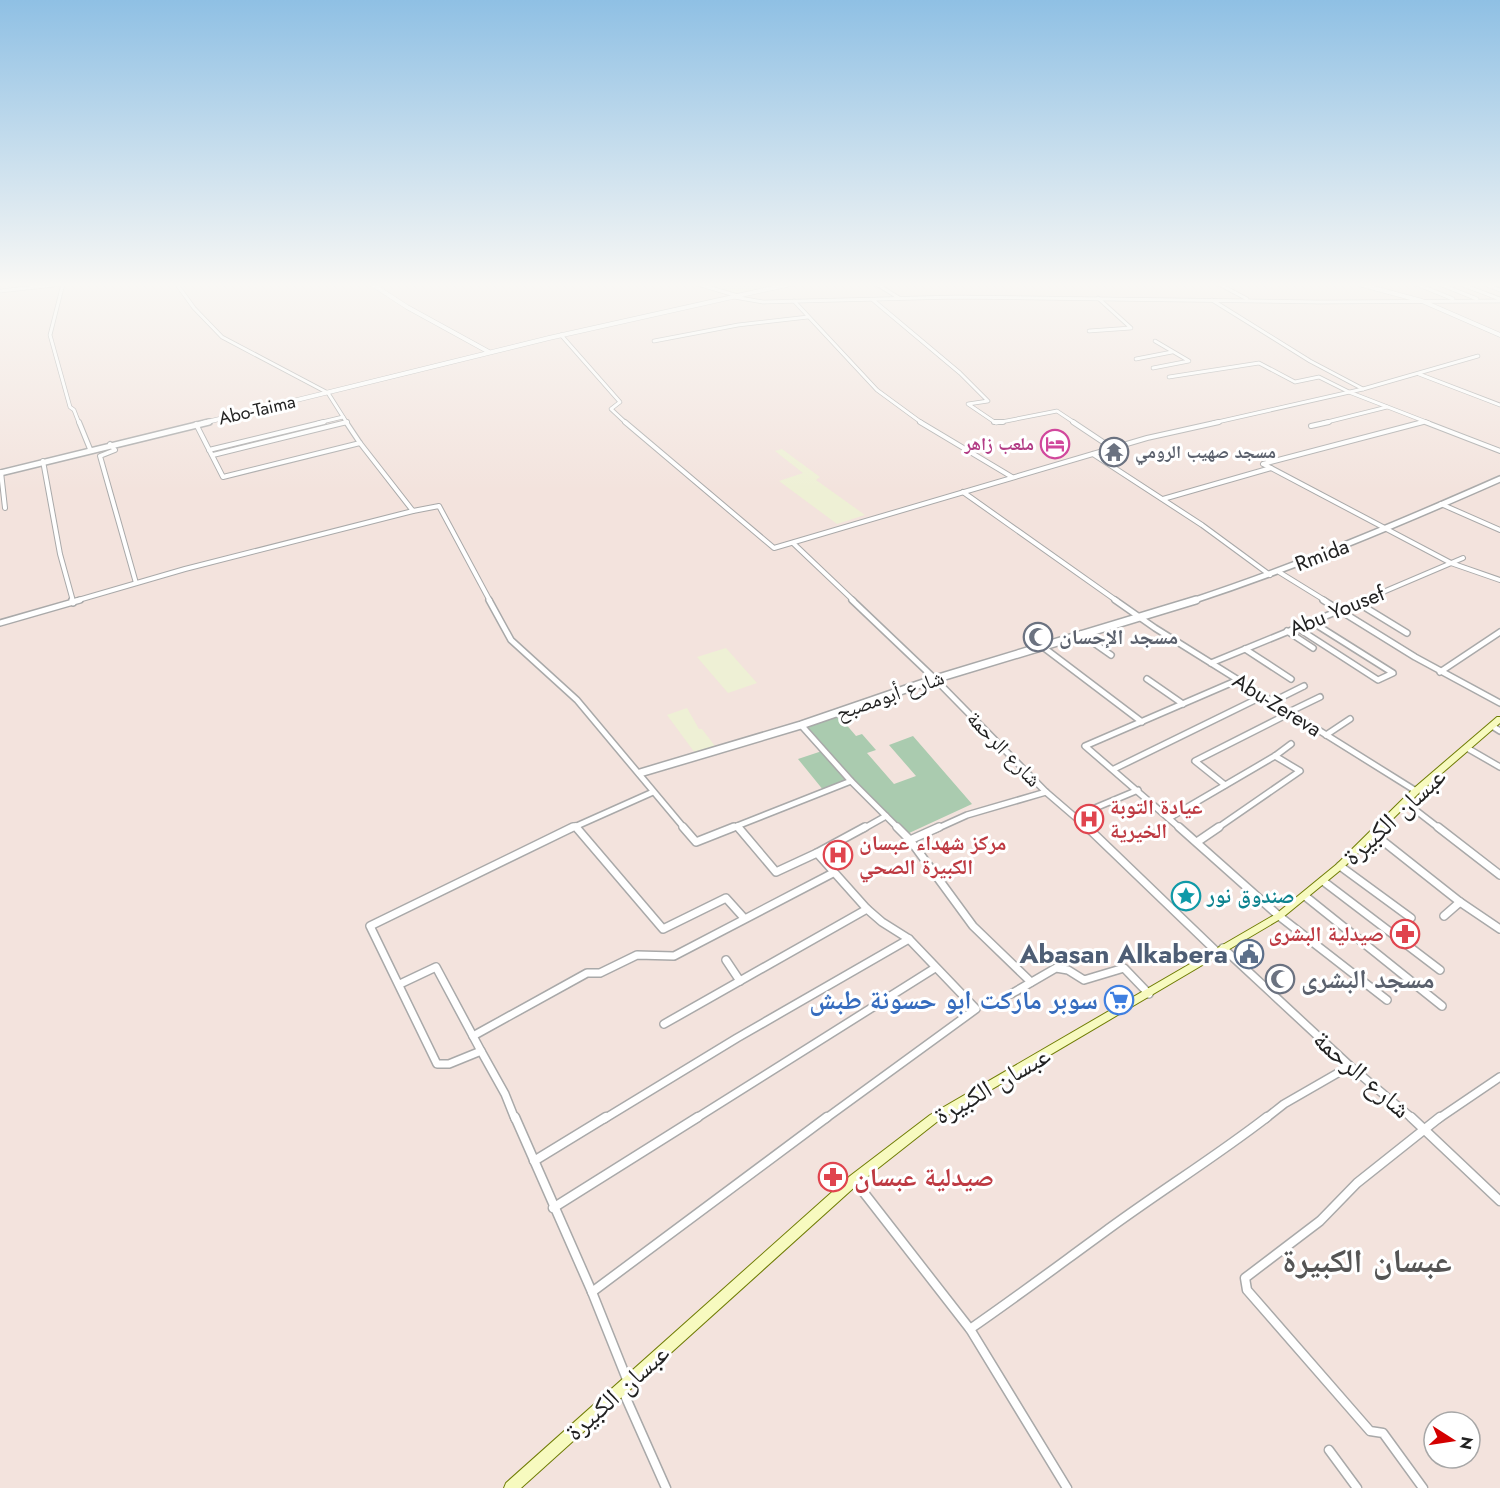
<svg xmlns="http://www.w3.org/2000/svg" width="1500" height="1488" font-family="Jost,'Noto Naskh Arabic',sans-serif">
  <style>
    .military { fill: #f3e3dd; fill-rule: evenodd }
    .farmland { fill: #eef0d5 }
    .cemetery { fill: #aacbaf }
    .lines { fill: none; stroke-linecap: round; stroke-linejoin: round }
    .minor-far4-casing { stroke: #a9a9a9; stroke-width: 4.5 }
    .minor-far3-casing { stroke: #a9a9a9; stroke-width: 6 }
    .minor-far2-casing { stroke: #a9a9a9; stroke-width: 8 }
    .minor-far1-casing { stroke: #a9a9a9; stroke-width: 10 }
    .minor-casing { stroke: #a9a9a9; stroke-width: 11 }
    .tertiary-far2-casing { stroke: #a9a9a9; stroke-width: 5 }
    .tertiary-far1-casing { stroke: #a9a9a9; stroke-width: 8 }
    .tertiary-casing { stroke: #a9a9a9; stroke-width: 10 }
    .secondary-casing { stroke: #707d05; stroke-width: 2 }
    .minor-far4 { stroke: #fff; stroke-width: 3 }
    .minor-far3 { stroke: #fff; stroke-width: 4 }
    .minor-far2 { stroke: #fff; stroke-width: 5 }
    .minor-far1 { stroke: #fff; stroke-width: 7 }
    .minor { stroke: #fff; stroke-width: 8 }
    .tertiary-far2 { stroke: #fff; stroke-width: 4 }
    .tertiary-far1 { stroke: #fff; stroke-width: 5 }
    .tertiary { stroke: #fff; stroke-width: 7 }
    .secondary { fill: #f7fabf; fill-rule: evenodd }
    .labels { text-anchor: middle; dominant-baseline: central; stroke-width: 6; stroke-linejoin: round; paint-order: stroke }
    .far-street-label { font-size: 18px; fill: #222; stroke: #fff }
    .far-hotel-label { font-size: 18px; font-weight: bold; fill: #b23c85; stroke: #fff; text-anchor: end }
    .far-worship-label { font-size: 18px; font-weight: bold; fill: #5b616d; stroke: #fff; text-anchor: start }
    .street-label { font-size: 21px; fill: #222; stroke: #fff }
    .worship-label { font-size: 21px; font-weight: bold; fill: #5b616d; stroke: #fff; text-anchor: start }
    .health-label { font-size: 21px; font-weight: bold; fill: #be3a42; stroke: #fff; text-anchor: start }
    .culture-label { font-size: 21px; font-weight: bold; fill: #0d838f; stroke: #fff; text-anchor: start }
    .near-street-label { font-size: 26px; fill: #222; stroke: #fff }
    .near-service-label { font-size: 26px; font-weight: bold; fill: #4e5e75; stroke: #fff; text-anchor: end }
    .near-worship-label { font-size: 26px; font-weight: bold; fill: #5b616d; stroke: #fff; text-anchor: start }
    .near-shop-label { font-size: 26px; font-weight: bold; fill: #366cbe; stroke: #fff; text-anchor: end }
    .near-health-label { font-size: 26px; font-weight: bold; fill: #be3a42; stroke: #fff; text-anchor: start }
    .near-district-label { font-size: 33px; font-weight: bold; fill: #555; stroke: #fff }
  </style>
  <rect width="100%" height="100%" fill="#f2efe9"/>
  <path class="military" d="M0 283H1500V1488H0ZM1434 1422H1470V1458H1434Z"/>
  <g class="farmland">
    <path d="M728 283H763L773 287 738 295 712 287Z"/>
    <path d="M782 449 820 477 816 480 865 515 837 524 779 481 803 473 775 451Z"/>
    <path d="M726 648 757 683 728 693 697 657Z"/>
    <path d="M687 708 699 729H702L715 746 695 753 667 715Z"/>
  </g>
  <g class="cemetery">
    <path d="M839 716 856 736 862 734 876 750 867 753 894 784 916 776 889 745 913 736 972 804 907 834 849 777 807 727Z"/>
    <path d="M822 751 845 778 844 783 824 791 798 759Z"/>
  </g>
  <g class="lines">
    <g class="minor-far4-casing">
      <g id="minor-far4">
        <path d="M176 283 194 308 222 337 328 393 347 423"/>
        <path d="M694 283 738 296"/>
        <path d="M875 283 899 298"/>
        <path d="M1217 283 1247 299"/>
        <path d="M1414 283 1453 299"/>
        <path d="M1437 283 1477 299"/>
        <path d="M1458 283 1500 299"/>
        <path d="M1482 283 1500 290"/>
        <path d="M63 284 50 335 70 407 74 410 79 423"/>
        <path d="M0 291 72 283"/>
        <path d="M734 297 763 302 956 297 1319 302 1500 301"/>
        <path d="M873 300 960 373 988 401 968 404 996 423 1057 411 1075 423"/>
        <path d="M1212 300 1310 361 1363 389"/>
        <path d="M794 301 877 390 922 423"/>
        <path d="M1089 331 1131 328 1098 298"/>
        <path d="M561 335 620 402 611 409 626 423"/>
        <path d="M654 341 738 325 808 317"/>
        <path d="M1136 359 1172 352"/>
        <path d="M1153 368 1189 361 1155 341"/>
        <path d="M1419 374 1500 405"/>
        <path d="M1169 377 1259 363 1295 382 1319 377 1349 392 1429 423"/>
        <path d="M318 423 343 417"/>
        <path d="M343 423 347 422"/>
        <path d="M1213 423 1363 389 1478 356"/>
        <path d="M1323 423 1387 407"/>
        <path d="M1419 423 1423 422"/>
      </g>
    </g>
    <g class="minor-far3-casing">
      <g id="minor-far3">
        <path d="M79 422 90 449"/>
        <path d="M346 422 360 443 413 511 439 506 490 601"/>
        <path d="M625 422 774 548 1147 438 1219 422"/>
        <path d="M920 422 1012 477"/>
        <path d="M994 422H1003"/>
        <path d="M1073 422 1112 448"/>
        <path d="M1425 422 1500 451"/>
        <path d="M196 424 223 477 360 443"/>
        <path d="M1311 426 1329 422"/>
        <path d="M110 444 115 450 100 456 136 583"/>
        <path d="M209 450 324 422"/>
        <path d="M1093 454 1202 525 1270 575"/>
        <path d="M213 455 347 422"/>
        <path d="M43 461 60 554 73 601"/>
        <path d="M1271 468 1263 464 1423 422"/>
        <path d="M1 472 5 508"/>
        <path d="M963 492 1117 601"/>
        <path d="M1163 499 1271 468 1451 563 1500 580"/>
        <path d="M1441 504 1500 530"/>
        <path d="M793 543 854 601"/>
        <path d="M1279 572 1326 601"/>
        <path d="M75 601 185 569 413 511"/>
        <path d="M1362 601 1463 558"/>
      </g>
    </g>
    <g class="minor-far2-casing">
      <g id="minor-far2">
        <path d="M72 600 73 603"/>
        <path d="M489 600 511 640 577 700 685 829"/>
        <path d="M852 600 935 679 1046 792 1089 829"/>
        <path d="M1115 600 1155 628 1416 791"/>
        <path d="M1323 600 1415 657 1500 703"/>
        <path d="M1358 603 1407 633"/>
        <path d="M0 623 80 600"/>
        <path d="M1296 627 1378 680 1393 673 1312 622"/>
        <path d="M1287 631 1313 648"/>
        <path d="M1081 634 1111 655"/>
        <path d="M1043 647 1142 722"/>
        <path d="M1245 649 1291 679"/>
        <path d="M1211 663 1365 600"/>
        <path d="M1440 672 1500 632"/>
        <path d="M1147 679 1183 704"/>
        <path d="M1272 702 1304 686"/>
        <path d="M1289 712 1320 697"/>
        <path d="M801 725 851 781 899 829"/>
        <path d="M1492 726 1500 731"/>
        <path d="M1326 735 1350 719"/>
        <path d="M1467 748 1500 767"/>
        <path d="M1114 769 1263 696"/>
        <path d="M1225 785 1195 761 1290 713"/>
        <path d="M1405 802 1440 829"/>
        <path d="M1076 816 1138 790"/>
        <path d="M1169 818 1275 756 1291 744"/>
        <path d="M575 826 577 829"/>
        <path d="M737 826 851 781"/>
        <path d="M570 829 653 792"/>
        <path d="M730 829 737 826 739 829"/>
        <path d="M863 829 886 816"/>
        <path d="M936 829 967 815 1046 792"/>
        <path d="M1181 829 1085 746 1238 680"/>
        <path d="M1216 829 1300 771 1275 756"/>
      </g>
    </g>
    <g class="minor-far1-casing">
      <g id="minor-far1">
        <path d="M576 827 663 929 726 898 744 918"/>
        <path d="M683 827 696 842 734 827"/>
        <path d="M738 827 776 872 817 853 867 909 882 922 909 939 976 1009 825 1119"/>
        <path d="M897 827 910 840 973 926 1031 982"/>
        <path d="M1087 827 1217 952"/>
        <path d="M1179 827 1279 916 1387 1000"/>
        <path d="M1438 827 1500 875"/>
        <path d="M1374 834 1460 902 1500 929"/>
        <path d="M910 840 939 827"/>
        <path d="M1197 842 1219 827"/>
        <path d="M817 853 865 827"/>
        <path d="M1340 866 1411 918"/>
        <path d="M1323 881 1440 970"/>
        <path d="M1305 896 1442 1006"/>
        <path d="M1444 916 1460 902"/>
        <path d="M1223 948 1350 1066 1413 1119"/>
        <path d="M726 960 740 981"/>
        <path d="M400 984 436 967 481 1051"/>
        <path d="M1011 994 1056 968 1068 970 1084 980 1124 968 1149 994"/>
        <path d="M664 1024 867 909"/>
        <path d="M473 1036 587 973H600L637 955 674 956 833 873"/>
        <path d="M515 1119 505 1094 481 1051 449 1064H437L370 926 573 827"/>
        <path d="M604 1119 737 1038 909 939"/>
        <path d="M695 1119 935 968"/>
        <path d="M1265 1119 1284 1104 1350 1066"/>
        <path d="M1438 1119 1500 1077"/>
      </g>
    </g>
    <g class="minor-casing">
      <g id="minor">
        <path d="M515 1117 592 1292 628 1382"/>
        <path d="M1411 1117 1500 1201"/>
        <path d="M534 1161 606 1117"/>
        <path d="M854 1180 970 1329 1067 1488"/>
        <path d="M553 1208 698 1117"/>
        <path d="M592 1292 827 1117"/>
        <path d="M970 1329C1015 1298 1059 1265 1103 1233 1157 1193 1214 1158 1267 1117"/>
        <path d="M622 1389 666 1488"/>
        <path d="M1329 1450 1357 1488"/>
        <path d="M1423 1488 1383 1433 1370 1431 1247 1290 1245 1278 1320 1221 1357 1183 1440 1117"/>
      </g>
    </g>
    <g class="tertiary-far2-casing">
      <g id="tertiary-far2">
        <path d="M370 283 407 307 489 352"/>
        <path d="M1355 283 1422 301 1500 335"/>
        <path d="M203 423 549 338 795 283"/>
      </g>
    </g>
    <g class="tertiary-far1-casing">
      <g id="tertiary-far1">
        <path d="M0 473 209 422"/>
        <path d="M1192 601C1298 566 1398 524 1500 479"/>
      </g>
    </g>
    <g class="tertiary-casing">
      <path id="tertiary" d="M640 773 801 725 935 679 1196 600"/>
    </g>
    <g class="secondary-casing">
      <path id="secondary" d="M1497 717H1500V723L1419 793 1343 868 1282 918 938 1121 858 1184 521 1488H504L506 1483 850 1176 930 1115 1276 914 1337 864 1413 789Z"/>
    </g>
    <use href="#minor-far4" class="minor-far4"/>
    <use href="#minor-far3" class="minor-far3"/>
    <use href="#minor-far2" class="minor-far2"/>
    <use href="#minor-far1" class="minor-far1"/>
    <use href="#minor" class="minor"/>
    <use href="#tertiary-far2" class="tertiary-far2"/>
    <use href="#tertiary-far1" class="tertiary-far1"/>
    <use href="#tertiary" class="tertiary"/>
    <use href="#secondary" class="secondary"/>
  </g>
  <linearGradient id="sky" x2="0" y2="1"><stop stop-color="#8fc0e4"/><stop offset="0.58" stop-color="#f9f8f5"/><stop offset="1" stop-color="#f9f8f5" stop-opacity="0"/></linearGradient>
  <rect width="1500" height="491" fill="url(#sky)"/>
  <defs>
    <g id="hotel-ring" transform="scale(1.5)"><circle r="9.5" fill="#fff" stroke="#d1479c" stroke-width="1.5"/><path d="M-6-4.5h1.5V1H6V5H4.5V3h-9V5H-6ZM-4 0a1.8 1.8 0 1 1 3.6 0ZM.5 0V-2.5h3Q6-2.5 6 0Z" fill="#d1479c"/></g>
    <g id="temple-ring" transform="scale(1.5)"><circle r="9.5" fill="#fff" stroke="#6b7280" stroke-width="1.5"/><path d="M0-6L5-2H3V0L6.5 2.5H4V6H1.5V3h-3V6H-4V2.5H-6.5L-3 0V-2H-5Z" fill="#6b7280"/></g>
    <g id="mosque-ring" transform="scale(1.5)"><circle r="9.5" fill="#fff" stroke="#6b7280" stroke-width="1.5"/><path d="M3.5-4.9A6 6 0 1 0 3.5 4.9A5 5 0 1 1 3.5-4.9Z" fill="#6b7280"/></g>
    <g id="hospital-ring" transform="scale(1.5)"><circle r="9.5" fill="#fff" stroke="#e0444e" stroke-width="1.5"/><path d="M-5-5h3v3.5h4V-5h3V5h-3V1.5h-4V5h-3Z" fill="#e0444e"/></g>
    <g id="sight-ring" transform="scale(1.5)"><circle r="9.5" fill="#fff" stroke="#0f9aa8" stroke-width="1.5"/><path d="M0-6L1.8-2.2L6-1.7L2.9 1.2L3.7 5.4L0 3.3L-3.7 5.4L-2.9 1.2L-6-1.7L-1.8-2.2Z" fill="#0f9aa8"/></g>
    <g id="pharmacy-ring" transform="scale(1.5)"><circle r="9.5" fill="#fff" stroke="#e0444e" stroke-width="1.5"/><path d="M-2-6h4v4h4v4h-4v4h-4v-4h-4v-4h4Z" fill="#e0444e"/></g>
    <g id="civic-ring" transform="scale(1.5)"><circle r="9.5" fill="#fff" stroke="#5c6f8a" stroke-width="1.5"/><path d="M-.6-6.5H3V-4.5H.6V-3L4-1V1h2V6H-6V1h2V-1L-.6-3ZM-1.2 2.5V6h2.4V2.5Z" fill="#5c6f8a"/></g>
    <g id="supermarket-ring" transform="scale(1.5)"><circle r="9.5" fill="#fff" stroke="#3f7fe0" stroke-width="1.5"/><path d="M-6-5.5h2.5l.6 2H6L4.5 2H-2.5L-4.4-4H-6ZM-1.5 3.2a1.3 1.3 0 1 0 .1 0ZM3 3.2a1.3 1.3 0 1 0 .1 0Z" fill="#3f7fe0"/></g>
  </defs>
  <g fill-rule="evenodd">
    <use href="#hotel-ring" x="1055" y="444"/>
    <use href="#temple-ring" x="1114" y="452"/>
    <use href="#mosque-ring" x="1038" y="637"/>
    <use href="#hospital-ring" x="1089" y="819"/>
    <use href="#hospital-ring" x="838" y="855"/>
    <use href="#sight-ring" x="1186" y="896"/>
    <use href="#pharmacy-ring" x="1405" y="934"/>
    <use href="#civic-ring" x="1249" y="954"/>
    <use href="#mosque-ring" x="1280" y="979"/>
    <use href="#supermarket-ring" x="1119" y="1000"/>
    <use href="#pharmacy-ring" x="833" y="1177"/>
  </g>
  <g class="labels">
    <g class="far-street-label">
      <text transform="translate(257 410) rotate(-13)">Abo-Taima</text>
    </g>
    <g class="far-hotel-label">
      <text x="1034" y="444">ملعب زاهر</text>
    </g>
    <g class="far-worship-label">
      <text x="1135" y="452">مسجد صهيب الرومي</text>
    </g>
    <g class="street-label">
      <text transform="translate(1322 555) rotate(-21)">Rmida</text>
      <text transform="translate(1337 611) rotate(-22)">Abu Yousef</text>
      <text transform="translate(890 695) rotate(-19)">شارع أبومصبح</text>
      <text transform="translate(1277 705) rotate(32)">Abu-Zereva</text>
      <text transform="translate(1004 749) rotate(46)">شارع الرحمة</text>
    </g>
    <g class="worship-label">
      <text x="1059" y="637">مسجد الإحسان</text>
    </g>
    <g class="health-label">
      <text x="1110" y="807">عيادة التوبة<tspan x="1110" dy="24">الخيرية</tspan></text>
      <text x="859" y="843">مركز شهداء عبسان<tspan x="859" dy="24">الكبيرة الصحي</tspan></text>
      <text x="1384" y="934" text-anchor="end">صيدلية البشرى</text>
    </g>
    <g class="culture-label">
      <text x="1207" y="896">صندوق نور</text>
    </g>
    <g class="near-street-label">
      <text transform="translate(1394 816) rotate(-43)">عبسان الكبيرة</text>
      <text transform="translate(1362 1074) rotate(41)">شارع الرحمة</text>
      <text transform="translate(992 1085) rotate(-30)">عبسان الكبيرة</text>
      <text transform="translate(617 1392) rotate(-42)">عبسان الكبيرة</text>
    </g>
    <g class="near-service-label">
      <text x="1228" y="954">Abasan Alkabera</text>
    </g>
    <g class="near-worship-label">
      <text x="1301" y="979">مسجد البشرى</text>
    </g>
    <g class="near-shop-label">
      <text x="1098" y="1000">سوبر ماركت ابو حسونة طبش</text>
    </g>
    <g class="near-health-label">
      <text x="854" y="1177">صيدلية عبسان</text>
    </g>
    <g class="near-district-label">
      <text x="1367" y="1260">عبسان الكبيرة</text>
    </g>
  </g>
  <g transform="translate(1452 1440) rotate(102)"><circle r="28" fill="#ffffff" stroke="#a7a7a7" stroke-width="1.5"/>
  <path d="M0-4.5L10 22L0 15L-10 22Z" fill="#d40000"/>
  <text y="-9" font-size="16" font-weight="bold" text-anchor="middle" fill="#222222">N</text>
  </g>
</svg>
